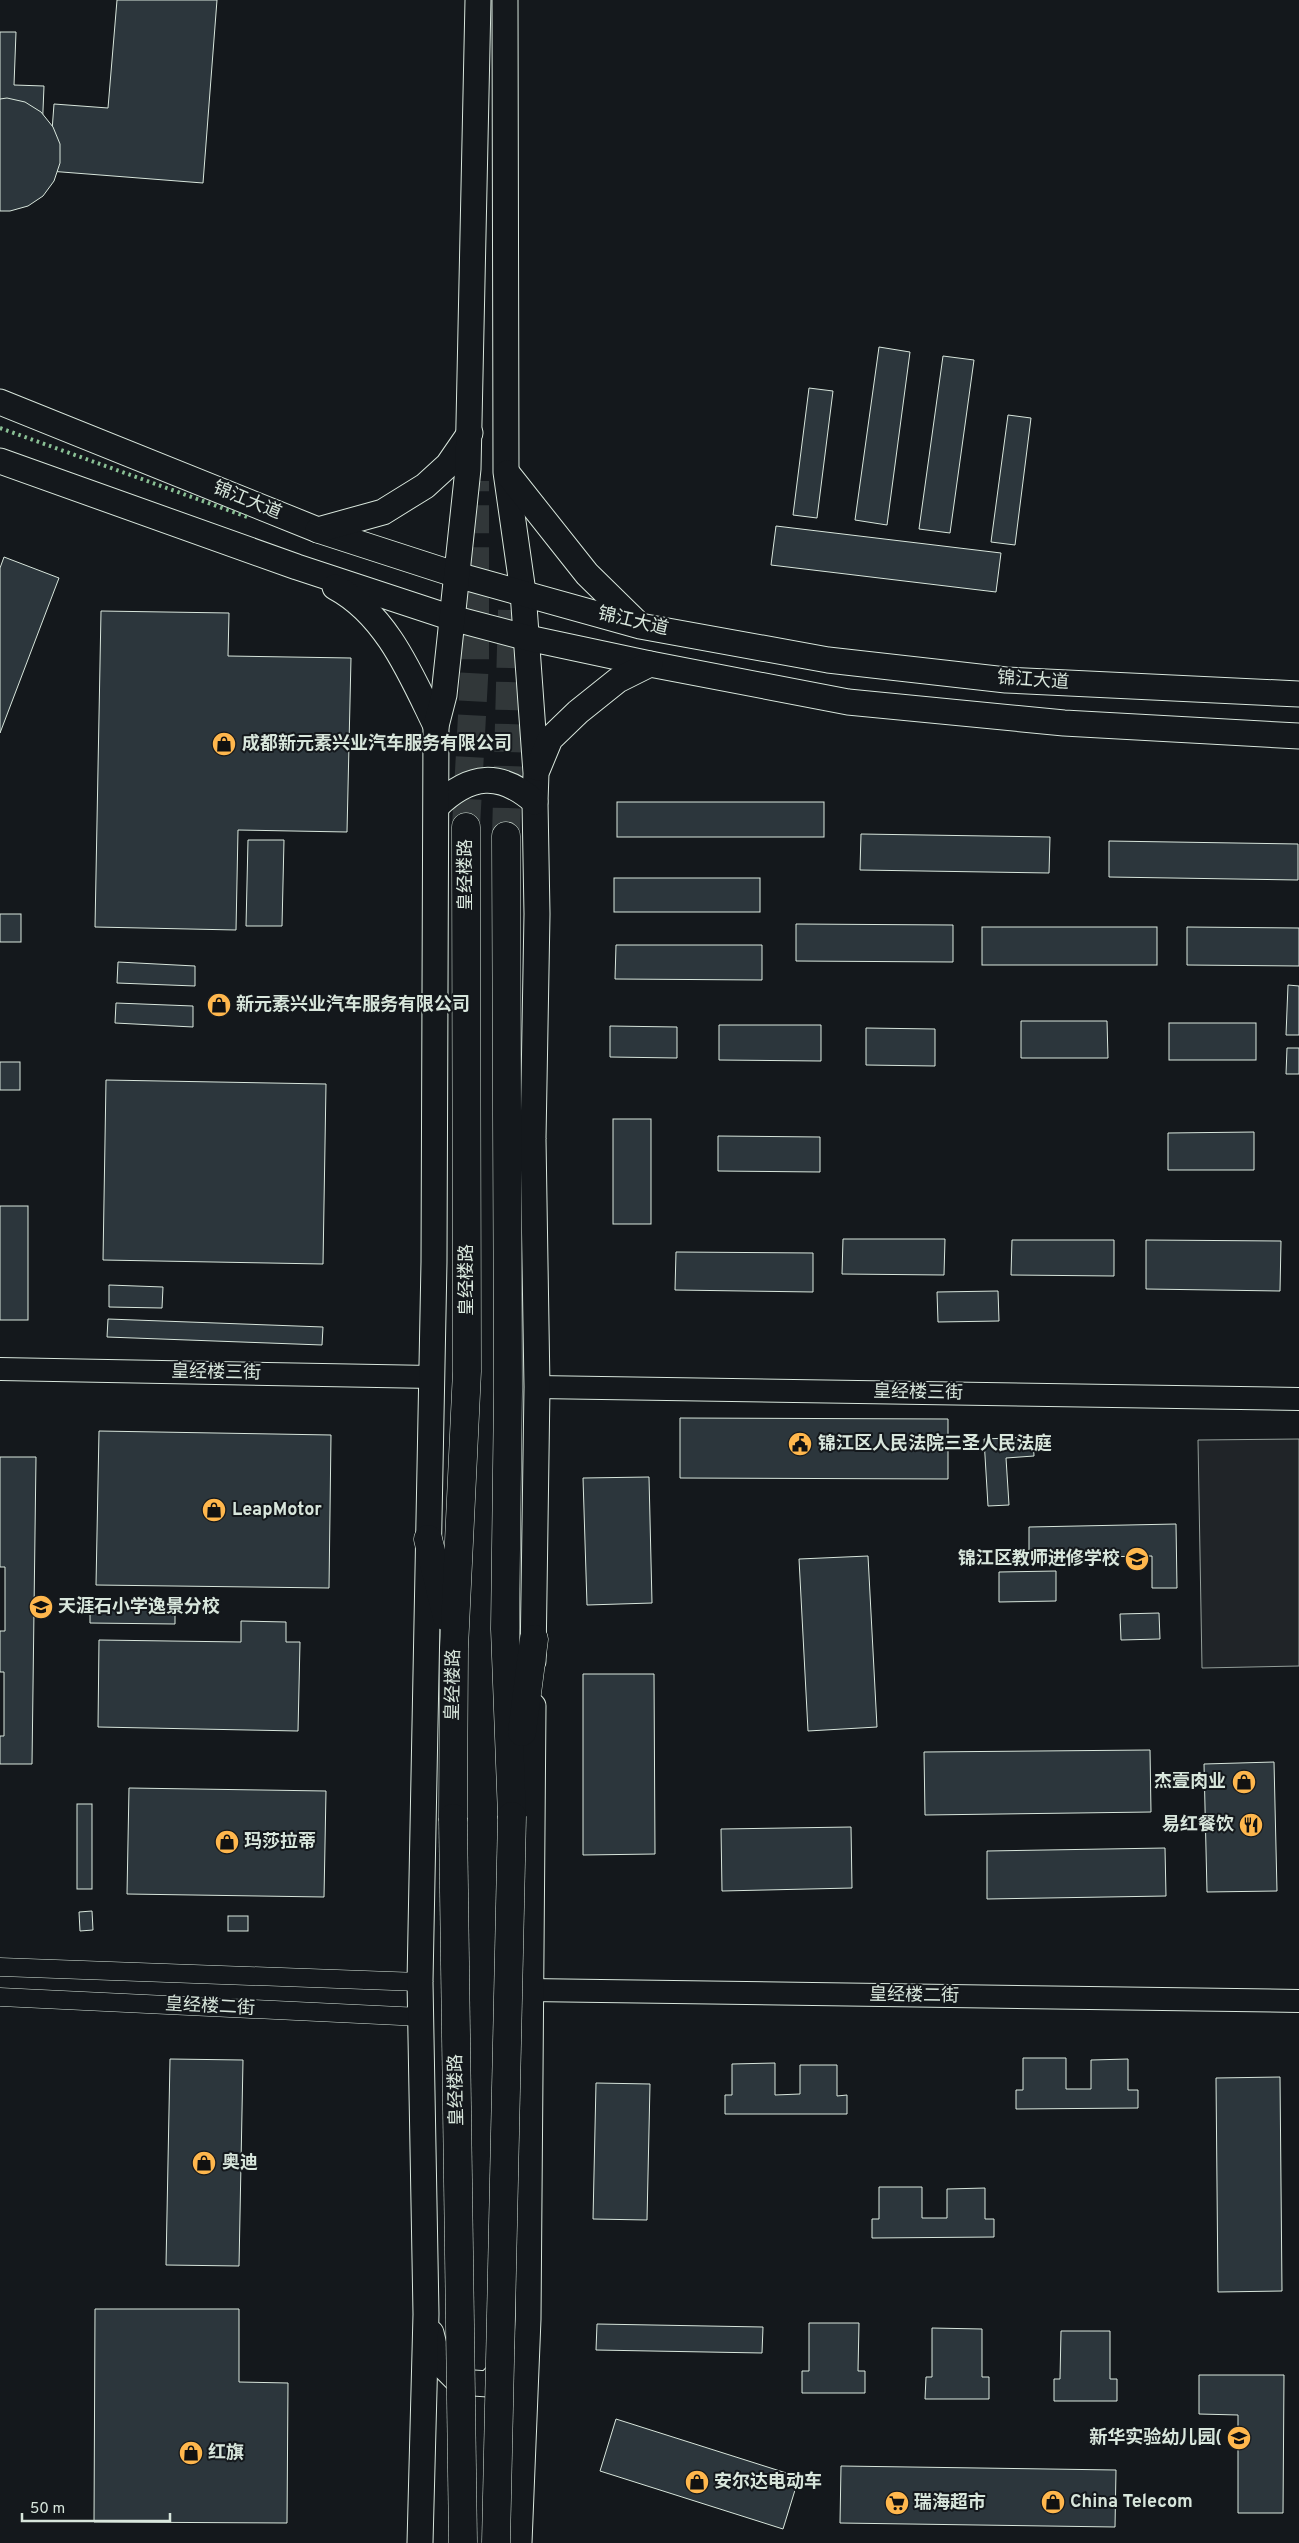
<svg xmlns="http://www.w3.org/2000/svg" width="1299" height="2543" font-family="Overpass,'Noto Sans SC',sans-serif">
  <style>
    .garden { fill: #202428; stroke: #939e99 }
    .building { fill: #2c363c; stroke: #d8e6dc }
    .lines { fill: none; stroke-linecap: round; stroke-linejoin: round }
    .trunk-tunnel { stroke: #313739; stroke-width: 28; stroke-dasharray: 28 14; stroke-linecap: butt }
    .minor-casing { stroke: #d8e6dc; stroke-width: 19 }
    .tertiary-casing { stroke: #d8e6dc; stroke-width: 24 }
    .secondary-casing { stroke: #d8e6dc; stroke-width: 27 }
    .trunk-casing { stroke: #d8e6dc; stroke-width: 29 }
    .minor { stroke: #14181c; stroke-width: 18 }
    .tertiary { stroke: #14181c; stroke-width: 22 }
    .secondary { stroke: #14181c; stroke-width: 25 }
    .trunk { stroke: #14181c; stroke-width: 28 }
    .trunk-bridge-casing { stroke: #d8e6dc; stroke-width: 29; stroke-linecap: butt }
    .trunk-bridge { stroke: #14181c; stroke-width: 28 }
    .hedge { stroke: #8ac095; stroke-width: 4; stroke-dasharray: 2.5 4; stroke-linecap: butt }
    .labels { text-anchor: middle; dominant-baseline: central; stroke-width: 4; stroke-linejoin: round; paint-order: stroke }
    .street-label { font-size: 18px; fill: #d8e6dc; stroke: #14181c }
    .poi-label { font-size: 18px; font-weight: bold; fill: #d8e6dc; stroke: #14181c; text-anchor: start }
  </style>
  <rect width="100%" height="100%" fill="#14181c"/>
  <path class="garden" d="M1299 1439V1666L1202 1668 1198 1440Z"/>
  <g class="building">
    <path d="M117 0H217L203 183 49 171 54 104 108 108Z"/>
    <path d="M0 32H16L14 85 44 86 40 183 0 182Z"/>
    <path d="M7 98 25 102 41 112 53 127 60 144V163L54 181 43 196 28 206 10 211H0V99Z"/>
    <path d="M879 347 910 352 887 525 855 520Z"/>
    <path d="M943 356 974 360 950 533 919 529Z"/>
    <path d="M809 388 833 391 817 518 793 515Z"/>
    <path d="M1008 415 1031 418 1015 545 991 542Z"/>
    <path d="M776 526 1001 553 996 592 771 565Z"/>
    <path d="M4 557 59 578 0 733V568Z"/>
    <path d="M101 611 229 613 228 656 351 658 347 832 238 830 236 930 95 927Z"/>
    <rect x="617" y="802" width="207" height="35"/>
    <path d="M861 834 1050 837 1049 873 860 870Z"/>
    <path d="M248 840H284L282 926H246Z"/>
    <path d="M1109 841 1298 844V880L1109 877Z"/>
    <rect x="614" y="878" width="146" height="34"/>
    <rect x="0" y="914" width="21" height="28"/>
    <path d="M796 924 953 925V962L796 961Z"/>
    <rect x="982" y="927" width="175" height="38"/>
    <path d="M1187 927 1299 928V966L1187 965Z"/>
    <path d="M616 945H762V980L615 979Z"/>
    <path d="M118 962 195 966V986L117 983Z"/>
    <path d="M1288 985 1299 986V1035H1286Z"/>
    <path d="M116 1003 193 1006V1027L115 1023Z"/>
    <path d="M1021 1021H1107L1108 1058H1021Z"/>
    <rect x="1169" y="1023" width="87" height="37"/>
    <path d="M719 1025H821V1061L719 1060Z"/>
    <path d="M610 1026 677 1027V1058L610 1057Z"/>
    <path d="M866 1028 935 1029V1066L866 1065Z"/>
    <path d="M1287 1048H1299V1074H1286Z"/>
    <rect x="0" y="1062" width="20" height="28"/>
    <path d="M106 1080 326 1084 323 1264 103 1260Z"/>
    <rect x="613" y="1119" width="38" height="105"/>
    <path d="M1254 1132V1170H1168V1133Z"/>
    <path d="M718 1136 820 1137V1172L718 1171Z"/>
    <rect x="0" y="1206" width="28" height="114"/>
    <path d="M843 1239H945L944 1275 842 1274Z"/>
    <path d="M1012 1240H1114V1276L1011 1275Z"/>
    <path d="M1146 1240 1281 1241 1280 1291 1146 1289Z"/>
    <path d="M676 1252 813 1253V1292L675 1290Z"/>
    <path d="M109 1285 163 1287 162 1308 109 1307Z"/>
    <path d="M998 1291 999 1321 938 1322 937 1292Z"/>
    <path d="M108 1319 323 1327 322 1345 107 1337Z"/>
    <path d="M680 1418 948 1419V1479L680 1478Z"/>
    <path d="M99 1431 331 1435 329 1588 96 1585Z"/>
    <path d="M1033 1437 1034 1456 1006 1458 1009 1505 988 1506 984 1439Z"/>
    <path d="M0 1457H36L32 1764H0V1736H4V1672H0V1631H5V1567H0Z"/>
    <path d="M649 1477 652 1603 587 1605 583 1478Z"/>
    <path d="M1176 1524 1177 1588H1152V1556L1029 1558V1527Z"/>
    <path d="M868 1556 877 1727 808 1731 799 1559Z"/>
    <path d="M1056 1571V1601L999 1602V1572Z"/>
    <path d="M90 1605 175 1607V1624L90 1623Z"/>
    <path d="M1159 1613 1160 1639 1121 1640 1120 1614Z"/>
    <path d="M241 1621 286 1622V1642H300L298 1731 98 1727 99 1640 241 1642Z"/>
    <path d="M583 1674H654L655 1854 583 1855Z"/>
    <path d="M1150 1750 1151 1812 925 1815 924 1752Z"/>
    <path d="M1274 1762 1277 1891 1207 1892 1204 1764Z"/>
    <path d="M129 1788 326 1791 324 1897 127 1894Z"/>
    <rect x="77" y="1804" width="15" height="85"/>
    <path d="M851 1827 852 1888 722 1891 721 1829Z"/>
    <path d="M1165 1848 1166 1896 987 1899V1851Z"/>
    <path d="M92 1911 93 1930 80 1931 79 1912Z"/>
    <rect x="228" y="1916" width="20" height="15"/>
    <path d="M1023 2058H1066V2089H1091V2060L1128 2059V2090H1138V2108L1016 2109V2090H1023Z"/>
    <path d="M170 2059 243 2060 239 2266 166 2265Z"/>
    <path d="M775 2063V2095L800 2094V2065H837V2096L847 2095V2114H725V2095H732V2064Z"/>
    <path d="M1280 2077 1282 2291 1218 2292 1216 2078Z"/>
    <path d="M596 2083 650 2084 647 2220 593 2219Z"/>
    <path d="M879 2187H922V2218H947V2189L985 2188V2219H994V2237L872 2238V2219H879Z"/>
    <path d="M95 2309H239V2382L288 2383 287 2523 94 2522Z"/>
    <path d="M809 2323H859L858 2371H865V2393H802V2371H809Z"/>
    <path d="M597 2324 763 2327 762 2353 596 2350Z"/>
    <path d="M932 2328 982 2329V2377H989V2399H925L926 2377H932Z"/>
    <path d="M1061 2331H1110V2379H1117V2401H1054V2379H1060Z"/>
    <path d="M1199 2375H1284L1283 2513H1238V2415L1199 2414Z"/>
    <path d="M616 2419 799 2477 783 2529 600 2471Z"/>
    <path d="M841 2466 1116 2470 1115 2527 840 2523Z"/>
  </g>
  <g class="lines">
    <g class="trunk-tunnel">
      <path d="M466 827 475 660V481"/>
      <path d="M506 836 512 610"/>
    </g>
    <g class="minor-casing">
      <g id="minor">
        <path d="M0 1967 420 1982"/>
        <path d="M0 1997 421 2017"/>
      </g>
    </g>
    <g class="tertiary-casing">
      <g id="tertiary">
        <path d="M0 1369 432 1377"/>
        <path d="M537 1387 1299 1399"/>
        <path d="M529 1990 1299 2001"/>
      </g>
    </g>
    <g class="secondary-casing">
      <g id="secondary">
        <path d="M505 0 506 472 523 592 536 773 535 802 537 914 533 1139 537 1387 533 1661"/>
        <path d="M0 402 318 530 457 575 640 626 828 660 1006 680 1299 694"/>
        <path d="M0 461 297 567 452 618 528 638 650 664 848 702 1064 723 1299 736"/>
        <path d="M507 473 587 574 638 624"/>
        <path d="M318 530 383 512 425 486 448 465 470 433"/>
        <path d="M335 587C387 615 411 675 436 726"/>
        <path d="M538 768 550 739 578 712 618 680 650 664"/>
        <path d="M437 806C470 774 500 771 535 802"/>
        <path d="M431 2333 438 2361 459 2382 488 2384 511 2361"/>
        <path d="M420 2543 426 2314 420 1982 434 1262 436 726 444 695 468 469 478 0"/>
        <path d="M519 2543 528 2319 533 1706"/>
      </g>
    </g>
    <g class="trunk-casing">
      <g id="trunk">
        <path d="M506 836 508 1391 505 1629 512 1816"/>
        <path d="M428 1539 447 1617"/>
        <path d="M522 1732 534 1639"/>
        <path d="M453 1818 454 1648 467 1371 466 827"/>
      </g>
    </g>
    <use href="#minor" class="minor"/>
    <use href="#tertiary" class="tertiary"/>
    <use href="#secondary" class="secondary"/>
    <use href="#trunk" class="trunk"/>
    <g class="trunk-bridge-casing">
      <g id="trunk-bridge">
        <path d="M453 1818 463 2543"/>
        <path d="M496 2543 512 1816"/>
      </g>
    </g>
    <use href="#trunk-bridge" class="trunk-bridge"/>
    <path class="hedge" d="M0 428 250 518"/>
  </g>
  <defs>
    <g id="shop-disc" transform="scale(1.25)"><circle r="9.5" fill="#ffb74d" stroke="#14181c"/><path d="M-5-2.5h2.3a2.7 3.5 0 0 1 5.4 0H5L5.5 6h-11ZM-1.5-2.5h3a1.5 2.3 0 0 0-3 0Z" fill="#111"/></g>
    <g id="civic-disc" transform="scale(1.25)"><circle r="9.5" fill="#ffb74d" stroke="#14181c"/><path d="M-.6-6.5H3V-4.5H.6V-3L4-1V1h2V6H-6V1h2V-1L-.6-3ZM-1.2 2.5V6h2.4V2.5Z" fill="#111"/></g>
    <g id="school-disc" transform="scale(1.25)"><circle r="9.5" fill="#ffb74d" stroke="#14181c"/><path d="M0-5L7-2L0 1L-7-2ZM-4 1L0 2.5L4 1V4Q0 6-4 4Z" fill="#111"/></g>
    <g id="restaurant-disc" transform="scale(1.25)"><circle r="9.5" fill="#ffb74d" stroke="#14181c"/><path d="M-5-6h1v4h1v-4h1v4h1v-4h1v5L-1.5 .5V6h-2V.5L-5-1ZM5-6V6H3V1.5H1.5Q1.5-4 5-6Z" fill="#111"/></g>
    <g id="supermarket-disc" transform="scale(1.25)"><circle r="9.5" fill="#ffb74d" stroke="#14181c"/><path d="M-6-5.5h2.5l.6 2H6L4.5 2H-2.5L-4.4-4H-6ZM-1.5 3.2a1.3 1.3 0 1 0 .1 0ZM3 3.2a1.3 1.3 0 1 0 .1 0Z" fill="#111"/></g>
  </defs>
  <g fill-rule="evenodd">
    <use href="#shop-disc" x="224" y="744"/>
    <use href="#shop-disc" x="219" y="1005"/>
    <use href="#civic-disc" x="800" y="1444"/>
    <use href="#shop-disc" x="214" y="1510"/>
    <use href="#school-disc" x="1137" y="1559"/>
    <use href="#school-disc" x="41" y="1607"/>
    <use href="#shop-disc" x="1244" y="1782"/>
    <use href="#restaurant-disc" x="1251" y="1825"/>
    <use href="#shop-disc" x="227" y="1842"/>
    <use href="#shop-disc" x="204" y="2163"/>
    <use href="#school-disc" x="1239" y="2438"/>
    <use href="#shop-disc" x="191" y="2453"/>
    <use href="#shop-disc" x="697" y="2482"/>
    <use href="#shop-disc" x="1053" y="2502"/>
    <use href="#supermarket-disc" x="897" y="2503"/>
  </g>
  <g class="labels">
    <g class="street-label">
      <text transform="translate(247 501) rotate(22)">锦江大道</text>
      <text transform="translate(633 622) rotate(13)">锦江大道</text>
      <text transform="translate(1033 681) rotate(4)">锦江大道</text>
      <text transform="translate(466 875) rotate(-90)">皇经楼路</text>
      <text transform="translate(467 1280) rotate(-90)">皇经楼路</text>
      <text transform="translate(216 1373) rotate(1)">皇经楼三街</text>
      <text transform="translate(918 1393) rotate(1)">皇经楼三街</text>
      <text transform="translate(454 1685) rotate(-89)">皇经楼路</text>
      <text transform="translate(914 1996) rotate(1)">皇经楼二街</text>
      <text transform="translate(210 2007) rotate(3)">皇经楼二街</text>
      <text transform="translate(457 2090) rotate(-91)">皇经楼路</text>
    </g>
    <g class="poi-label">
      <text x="242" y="744">成都新元素兴业汽车服务有限公司</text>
      <text x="236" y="1005">新元素兴业汽车服务有限公司</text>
      <text x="818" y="1444">锦江区人民法院三圣人民法庭</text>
      <text x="232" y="1510">LeapMotor</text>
      <text x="1120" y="1559" text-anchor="end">锦江区教师进修学校</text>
      <text x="58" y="1607">天涯石小学逸景分校</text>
      <text x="1226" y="1782" text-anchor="end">杰壹肉业</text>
      <text x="1234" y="1825" text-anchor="end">易红餐饮</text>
      <text x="244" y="1842">玛莎拉蒂</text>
      <text x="222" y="2163">奥迪</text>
      <text x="1222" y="2438" text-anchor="end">新华实验幼儿园(</text>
      <text x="208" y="2453">红旗</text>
      <text x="714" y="2482">安尔达电动车</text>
      <text x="1070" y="2502">China Telecom</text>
      <text x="914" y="2503">瑞海超市</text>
    </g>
  </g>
  <path d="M22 2513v8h148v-8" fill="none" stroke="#d8e6dc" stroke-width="2.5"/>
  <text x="30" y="2513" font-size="15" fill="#d8e6dc" stroke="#14181c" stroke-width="4" paint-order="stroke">50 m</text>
</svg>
